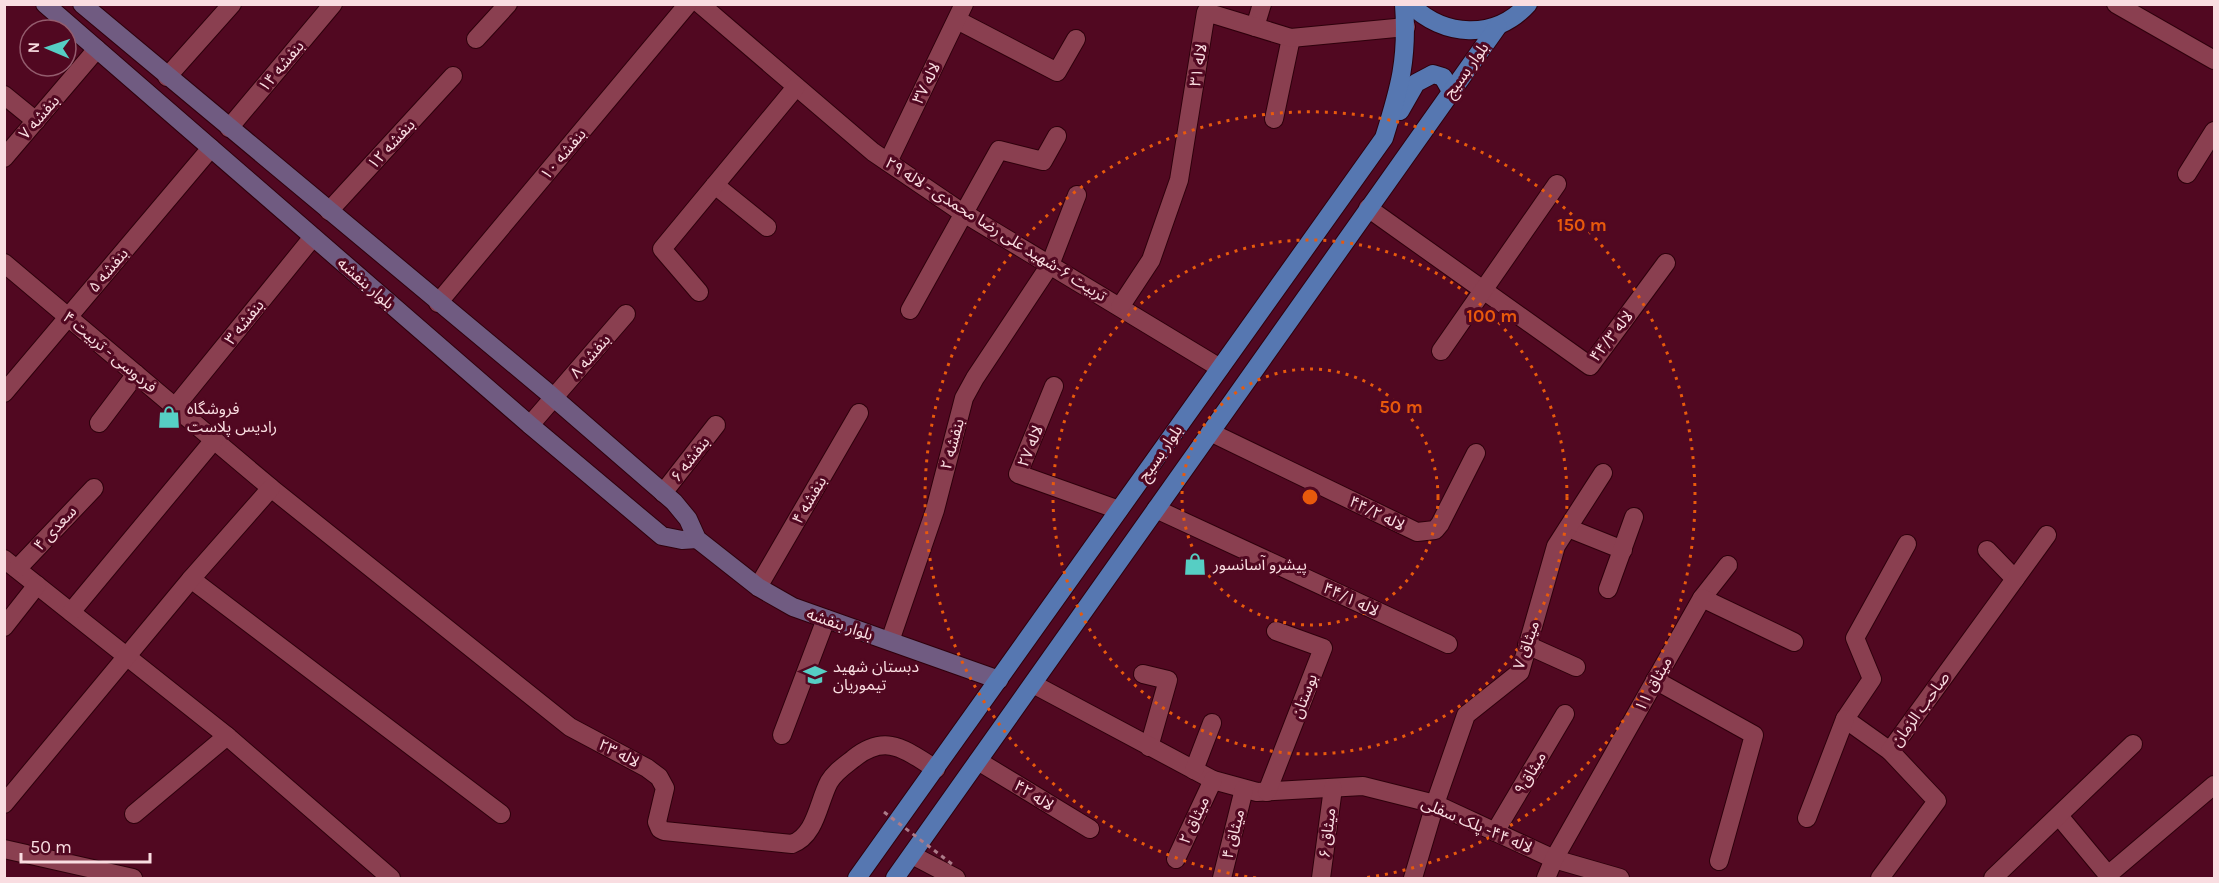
<svg xmlns="http://www.w3.org/2000/svg" width="2219" height="883" font-family="Karla,'Noto Sans Arabic',sans-serif">
  <style>
    .lines { fill: none; stroke-linecap: round; stroke-linejoin: round }
    .minor-casing { stroke: #2e000c; stroke-width: 20 }
    .secondary-casing { stroke: #2e000c; stroke-width: 20 }
    .primary-casing { stroke: #2e000c; stroke-width: 20 }
    .minor { stroke: #8a3f50; stroke-width: 18 }
    .secondary { stroke: #705b81; stroke-width: 18 }
    .primary { stroke: #5677b1; stroke-width: 18 }
    .path-bridge { stroke: #ac7b89; stroke-width: 3; stroke-dasharray: 4.5 4.5; stroke-linecap: butt }
    .ring { fill: none; stroke: #e8590c; stroke-width: 3; stroke-dasharray: 3 6 }
    .labels { text-anchor: middle; dominant-baseline: central; stroke-width: 6; stroke-linejoin: round; paint-order: stroke }
    .street-label { font-size: 16px; fill: #f9dde1; stroke: #510821 }
    .poi-label { font-size: 16px; fill: #f9dde1; stroke: #510821; text-anchor: start }
    .centre { fill: #e8590c; stroke: #510821; stroke-width: 3 }
    .ring-label { font-size: 18px; text-anchor: middle; font-weight: bold; fill: #e8590c; stroke: #510821; stroke-width: 6; stroke-linejoin: round; paint-order: stroke }
  </style>
  <rect width="100%" height="100%" fill="#510821"/>
  <g class="lines">
    <g class="minor-casing">
      <g id="minor">
        <path d="M700 4 873 152 957 209 1220 368"/>
        <path d="M2116 4 2214 60"/>
        <path d="M957 20 1057 72 1076 39"/>
        <path d="M1255 27 1262 4"/>
        <path d="M476 39 508 4"/>
        <path d="M167 77 232 4"/>
        <path d="M4 95 36 121"/>
        <path d="M1274 119 1291 38"/>
        <path d="M229 128 333 4"/>
        <path d="M4 158 97 49"/>
        <path d="M888 162 964 4"/>
        <path d="M2187 174 2214 131"/>
        <path d="M715 185 767 227"/>
        <path d="M1368 208 1590 366 1666 263"/>
        <path d="M329 211 453 76"/>
        <path d="M4 263 271 488 570 727 647 768 659 777 665 788 657 822 660 829 664 831 792 844C816 835 818 803 829 782 835 772 844 766 853 759 886 732 905 750 936 769"/>
        <path d="M699 292 662 249 796 87"/>
        <path d="M438 303 688 4"/>
        <path d="M1120 307 1151 260 1179 180 1206 12 1291 38 1406 27"/>
        <path d="M910 310 999 150 1043 161 1057 136"/>
        <path d="M1441 351 1557 184"/>
        <path d="M1054 386 1018 474 1119 510"/>
        <path d="M4 393 211 148"/>
        <path d="M175 407 313 237"/>
        <path d="M99 423 136 374"/>
        <path d="M530 425 626 314"/>
        <path d="M1210 432 1417 532 1435 530 1440 524 1476 453"/>
        <path d="M663 493 716 425"/>
        <path d="M1156 509 1448 644"/>
        <path d="M1568 528 1623 550"/>
        <path d="M1987 550 2015 579"/>
        <path d="M4 559 227 736 391 878"/>
        <path d="M17 569 94 488"/>
        <path d="M191 579 501 814"/>
        <path d="M758 587 859 413"/>
        <path d="M1608 589 1634 517"/>
        <path d="M1702 598 1728 565"/>
        <path d="M71 612 214 440"/>
        <path d="M4 627 37 585"/>
        <path d="M890 641 935 510 964 398 975 378 1050 265 1077 195"/>
        <path d="M1527 645 1576 667"/>
        <path d="M1143 674 1168 680 1149 747"/>
        <path d="M1655 680 1754 735 1719 861"/>
        <path d="M1033 684 1213 780 1257 792 1363 786 1435 804 1554 859 1620 878"/>
        <path d="M782 735 826 619"/>
        <path d="M1890 751 1845 719 1872 679 1855 638 1907 544"/>
        <path d="M978 761 1090 829"/>
        <path d="M1194 770 1212 723"/>
        <path d="M1267 792 1323 648 1276 631"/>
        <path d="M4 804 191 579 271 488"/>
        <path d="M134 814 227 736"/>
        <path d="M2059 816 2108 875 2214 785"/>
        <path d="M1807 818 1845 719"/>
        <path d="M1495 832 1565 714"/>
        <path d="M4 849 133 878"/>
        <path d="M912 855 956 878"/>
        <path d="M1176 859 1213 780"/>
        <path d="M1222 878 1244 789"/>
        <path d="M1321 878 1333 788"/>
        <path d="M1413 878 1435 804 1466 715 1520 672 1556 546 1603 473"/>
        <path d="M1546 878 1554 859 1702 598 1794 642"/>
        <path d="M1880 878 1937 801 1890 751 2047 535"/>
        <path d="M1993 878 2133 744"/>
      </g>
    </g>
    <g class="secondary-casing">
      <g id="secondary">
        <path d="M45 4 530 425 662 536 682 540 697 539"/>
        <path d="M82 4 546 391 674 502 688 519 697 539 758 587 793 607 999 680"/>
      </g>
    </g>
    <g class="primary-casing">
      <g id="primary">
        <path d="M1410 4C1443 37 1495 41 1528 4"/>
        <path d="M1400 111 1416 83 1433 74 1443 77 1451 91"/>
        <path d="M857 878 1384 138C1400 87 1408 59 1404 4"/>
        <path d="M895 878 1498 26"/>
      </g>
    </g>
    <use href="#minor" class="minor"/>
    <use href="#secondary" class="secondary"/>
    <use href="#primary" class="primary"/>
    <path class="path-bridge" d="M884 812 952 864"/>
  </g>
  <g class="ring">
    <circle cx="1310" cy="497" r="128"/>
    <circle cx="1310" cy="497" r="257"/>
    <path d="M1256 878A385 385 0 1 1 1364 878"/>
  </g>
  <defs>
    <g id="shop-bare" transform="scale(1.8)"><path d="M-5-2.5h2.3a2.7 3.5 0 0 1 5.4 0H5L5.5 6h-11ZM-1.5-2.5h3a1.5 2.3 0 0 0-3 0Z" fill="#56cec4" stroke="#510821" stroke-width="2.5" paint-order="stroke"/></g>
    <g id="school-bare" transform="scale(1.8)"><path d="M0-5L7-2L0 1L-7-2ZM-4 1L0 2.5L4 1V4Q0 6-4 4Z" fill="#56cec4" stroke="#510821" stroke-width="2.5" paint-order="stroke"/></g>
  </defs>
  <g fill-rule="evenodd">
    <use href="#shop-bare" x="169" y="417"/>
    <use href="#shop-bare" x="1195" y="564"/>
    <use href="#school-bare" x="815" y="675"/>
  </g>
  <g class="labels">
    <g class="street-label">
      <text transform="translate(1198 65) rotate(-81)">لاله ۳۱</text>
      <text transform="translate(281 66) rotate(-50)">بنفشه ۱۴</text>
      <text transform="translate(1466 70) rotate(-54)">بلوار بسیج</text>
      <text transform="translate(926 83) rotate(-64)">لاله ۳۷</text>
      <text transform="translate(39 117) rotate(-49)">بنفشه ۷</text>
      <text transform="translate(391 144) rotate(-47)">بنفشه ۱۲</text>
      <text transform="translate(563 154) rotate(-50)">بنفشه ۱۰</text>
      <text transform="translate(996 229) rotate(32)">تربیت ۶-شهید علی رضا محمدی - لاله ۲۹</text>
      <text transform="translate(108 270) rotate(-50)">بنفشه ۵</text>
      <text transform="translate(366 283) rotate(41)">بلوار بنفشه</text>
      <text transform="translate(244 322) rotate(-51)">بنفشه ۳</text>
      <text transform="translate(1611 336) rotate(-52)">لاله ۴۴/۳</text>
      <text transform="translate(110 352) rotate(40)">فردوسی - تربیت ۴</text>
      <text transform="translate(590 356) rotate(-49)">بنفشه ۸</text>
      <text transform="translate(952 444) rotate(-75)">بنفشه ۲</text>
      <text transform="translate(1030 446) rotate(-68)">لاله ۲۷</text>
      <text transform="translate(1160 453) rotate(-55)">بلوار بسیج</text>
      <text transform="translate(690 459) rotate(-52)">بنفشه ۶</text>
      <text transform="translate(809 500) rotate(-60)">بنفشه ۴</text>
      <text transform="translate(1377 513) rotate(26)">لاله ۴۴/۲</text>
      <text transform="translate(55 528) rotate(-47)">سعدی ۴</text>
      <text transform="translate(1351 599) rotate(25)">لاله ۴۴/۱</text>
      <text transform="translate(840 624) rotate(19)">بلوار بنفشه</text>
      <text transform="translate(1526 645) rotate(-71)">میثاق ۷</text>
      <text transform="translate(1653 684) rotate(-61)">میثاق ۱۱</text>
      <text transform="translate(1304 696) rotate(-69)">بوستان</text>
      <text transform="translate(1920 709) rotate(-54)">صاحب الزمان</text>
      <text transform="translate(619 753) rotate(27)">لاله ۲۳</text>
      <text transform="translate(1530 773) rotate(-59)">میثاق۹</text>
      <text transform="translate(1034 795) rotate(32)">لاله ۴۲</text>
      <text transform="translate(1194 820) rotate(-65)">میثاق ۲</text>
      <text transform="translate(1477 825) rotate(23)">لاله ۴۴- پلک سفلی</text>
      <text transform="translate(1327 833) rotate(-83)">میثاق ۶</text>
      <text transform="translate(1233 834) rotate(-76)">میثاق ۴</text>
    </g>
    <g class="poi-label">
      <text x="187" y="408">فروشگاه<tspan x="187" dy="18">رادیس پلاست</tspan></text>
      <text x="1213" y="564">پیشرو آسانسور</text>
      <text x="833" y="666">دبستان شهید<tspan x="833" dy="18">تیموریان</tspan></text>
    </g>
  </g>
  <circle cx="1310" cy="497" r="9" class="centre"/>
  <g class="ring-label">
    <text x="1582" y="231">150 m</text>
    <text x="1492" y="322">100 m</text>
    <text x="1401" y="413">50 m</text>
  </g>
  <rect width="2219" height="883" fill="none" stroke="#f9dde1" stroke-width="12"/>
  <g transform="translate(48 48) rotate(272)"><circle r="28" fill="#510821" stroke="#945d6e" stroke-width="1.5"/>
  <path d="M0-4.5L10 22L0 15L-10 22Z" fill="#56cec4"/>
  <text y="-9" font-size="16" font-weight="bold" text-anchor="middle" fill="#f9dde1">N</text>
  </g>
  <path d="M21 853v9h129v-9" fill="none" stroke="#f9dde1" stroke-width="3"/>
  <text x="30" y="853" font-size="18" fill="#f9dde1" stroke="#510821" stroke-width="4.5" paint-order="stroke">50 m</text>
</svg>
